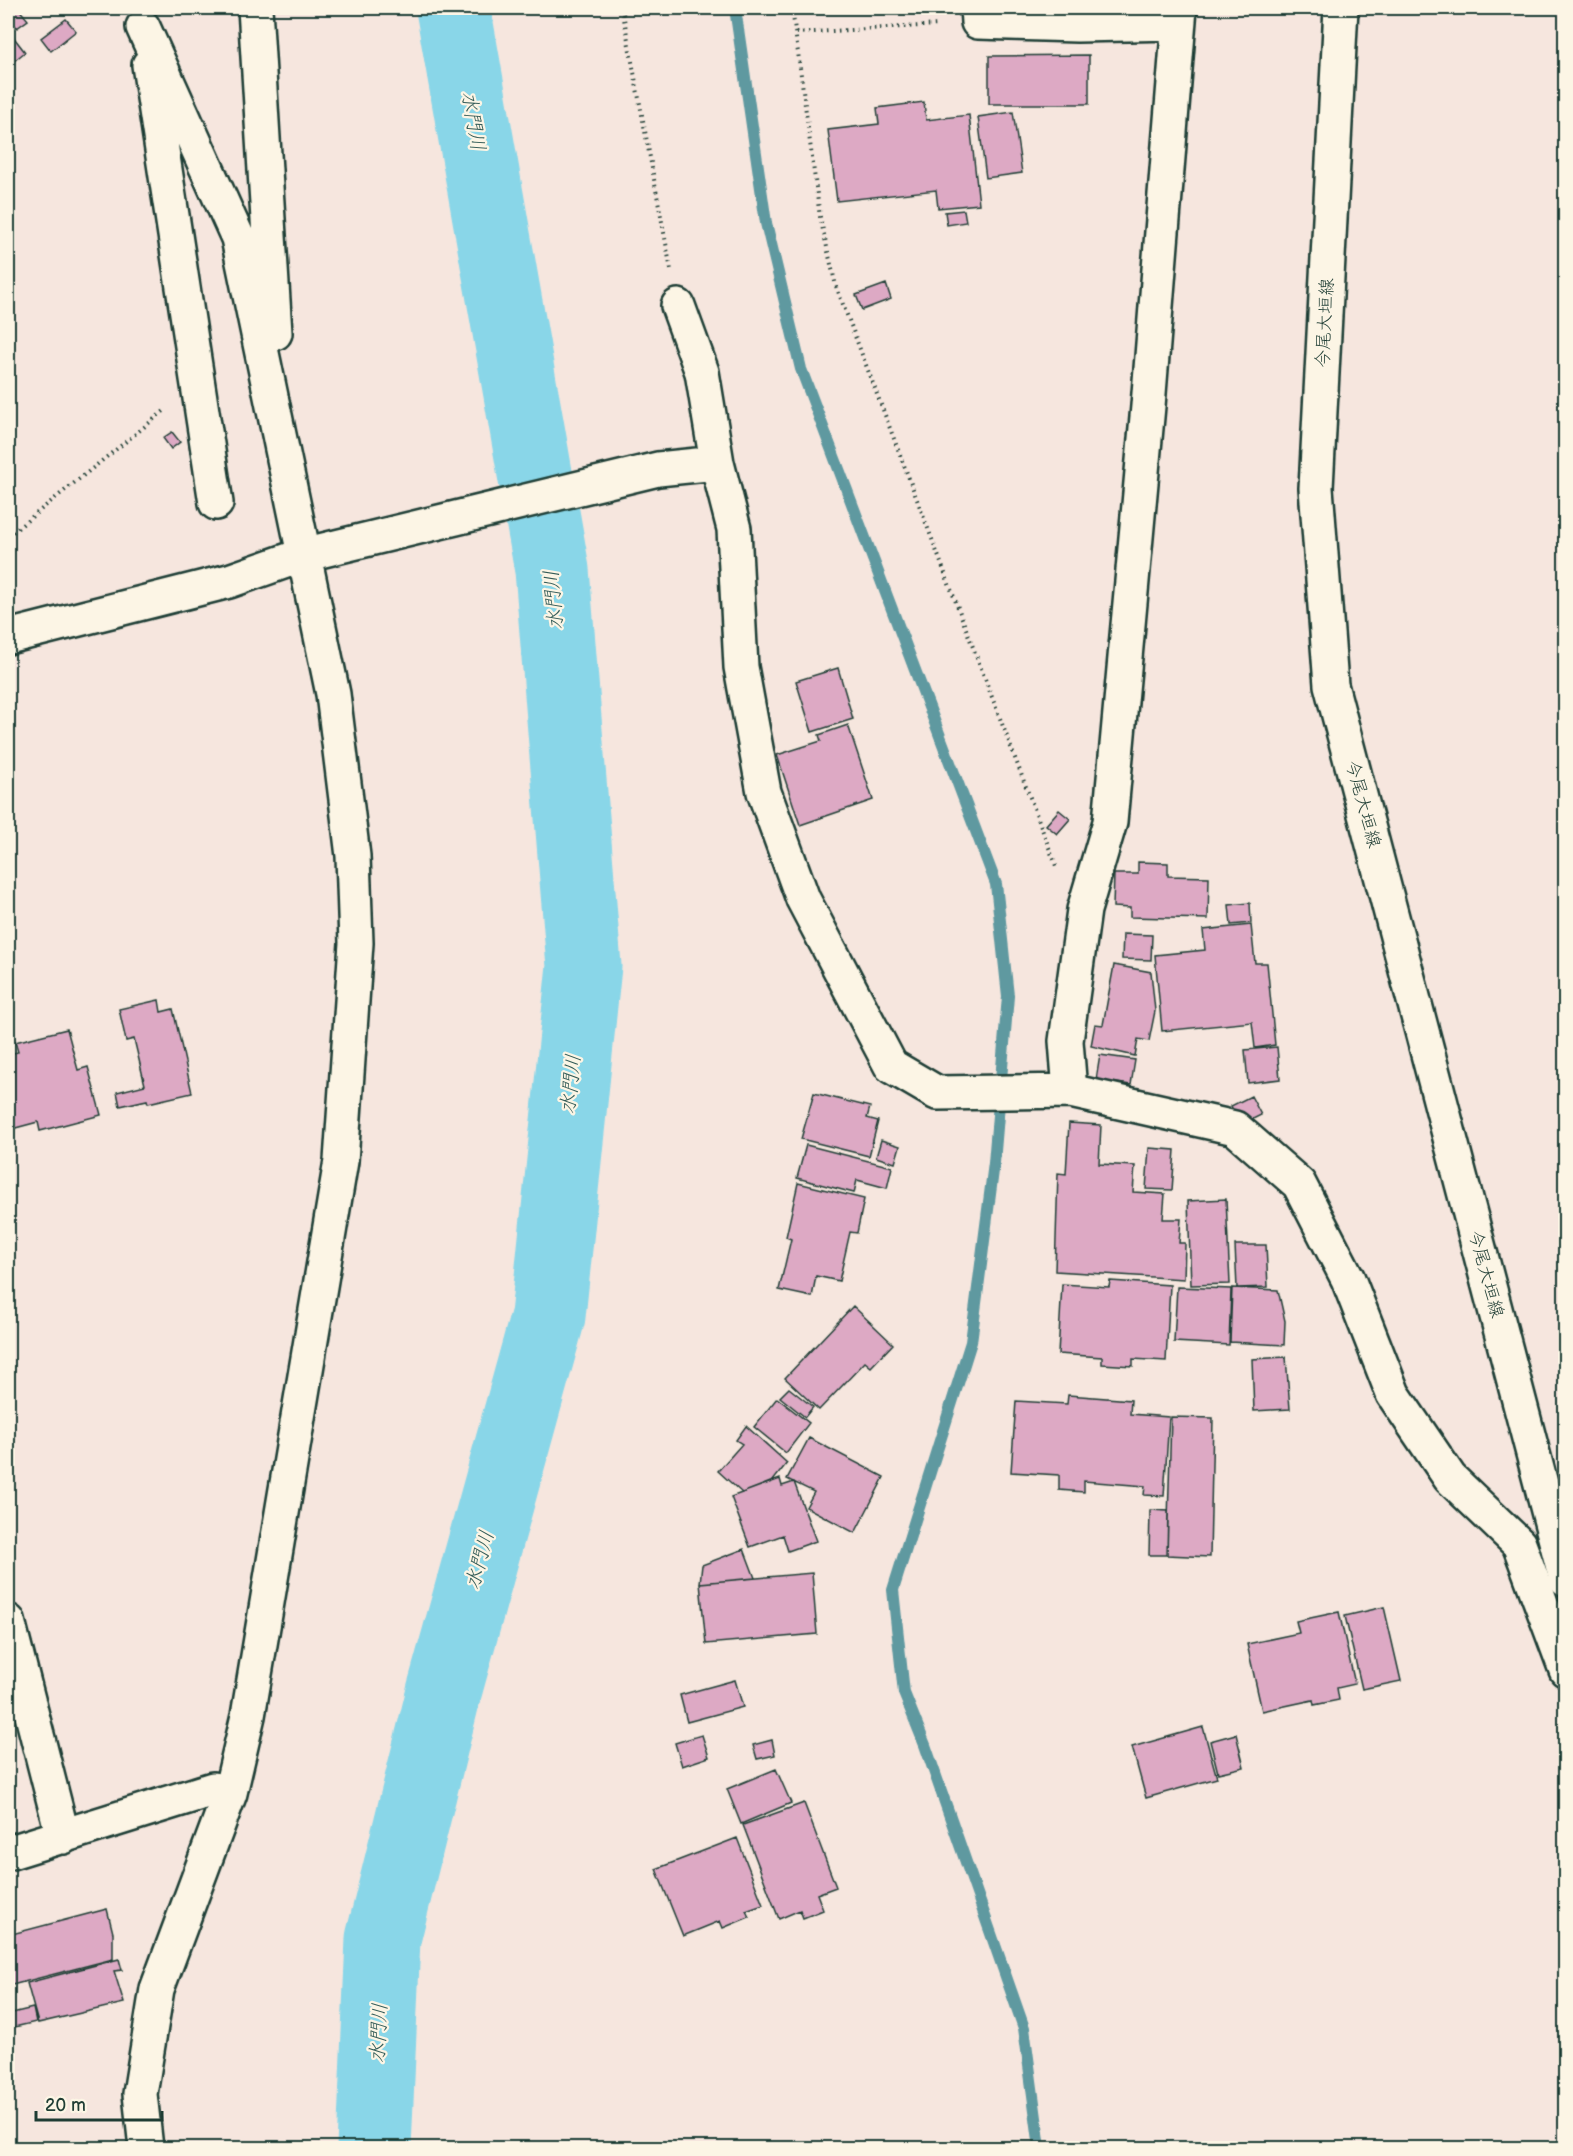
<svg xmlns="http://www.w3.org/2000/svg" width="1573" height="2156" font-family="'Balsamiq Sans','Klee One',sans-serif">
<rect width="100%" height="100%" fill="#f6e6de"/>
<filter id="ink" filterUnits="userSpaceOnUse"><feTurbulence type="fractalNoise" baseFrequency=".0167" numOctaves="2"/><feDisplacementMap in="SourceGraphic" scale="12" xChannelSelector="R" yChannelSelector="G"/><feConvolveMatrix kernelMatrix="1 2 1 2 8 2 1 2 1" color-interpolation-filters="sRGB"/></filter>
<g filter="url(#ink)">
<g fill="none" stroke-linecap="round" stroke-linejoin="round">
<!-- stream -->
<path stroke="#5f99a0" stroke-width="12" d="M 735,8 L 766,223 L 801,369 L 996,884 L 1008,996 L 994,1163 L 971,1342 L 893,1590 L 904,1693 L 925,1745 L 1024,2028 L 1040,2148"/>
<!-- river -->
<path stroke="#89d6e8" stroke-width="75" d="M 374,2148 L 383,1939 L 444,1692 L 548,1316 L 584,966 L 552,570 L 453,8"/>
</g>
<!-- building -->
<path fill="#dda9c4" stroke="#1f3d34" stroke-width="1.5" d="M 8,8 L 18,8 L 28,20 L 17,28 L 8,16 Z
M 66,19 L 76,31 L 51,51 L 41,38 Z
M 8,30 L 25,52 L 8,66 Z
M 1089,55 L 1089,104 L 989,104 L 989,56 Z
M 924,102 L 926,120 L 969,115 L 979,204 L 938,208 L 936,190 L 837,201 L 828,130 L 879,124 L 877,108 Z
M 1013,112 L 1022,173 L 986,178 L 978,117 Z
M 964,210 L 966,222 L 947,225 L 945,212 Z
M 886,284 L 891,299 L 862,310 L 856,295 Z
M 172,432 L 180,442 L 171,449 L 163,438 Z
M 838,668 L 853,719 L 812,732 L 796,681 Z
M 848,725 L 873,800 L 800,825 L 777,755 L 821,741 L 819,735 Z
M 1059,810 L 1070,819 L 1057,834 L 1046,825 Z
M 1138,862 L 1168,863 L 1168,876 L 1209,877 L 1208,919 L 1130,917 L 1130,908 L 1113,907 L 1114,874 L 1138,874 Z
M 1250,903 L 1251,923 L 1231,925 L 1229,905 Z
M 1251,925 L 1255,963 L 1267,963 L 1275,1045 L 1255,1048 L 1252,1022 L 1162,1031 L 1155,955 L 1205,950 L 1203,930 Z
M 1123,934 L 1152,935 L 1151,960 L 1122,959 Z
M 1114,965 L 1151,972 L 1155,1011 L 1149,1041 L 1138,1039 L 1135,1056 L 1091,1046 L 1095,1024 L 1103,1025 Z
M 159,1000 L 161,1012 L 173,1009 L 192,1093 L 148,1103 L 147,1100 L 120,1106 L 117,1092 L 145,1085 L 134,1039 L 126,1041 L 119,1009 Z
M 67,1029 L 78,1070 L 88,1067 L 101,1115 L 40,1131 L 38,1122 L 8,1130 L 8,1054 L 18,1052 L 15,1042 Z
M 1277,1047 L 1280,1079 L 1248,1083 L 1245,1050 Z
M 1100,1055 L 1135,1060 L 1131,1085 L 1096,1080 Z
M 814,1093 L 870,1107 L 867,1118 L 878,1121 L 869,1156 L 801,1139 Z
M 1251,1096 L 1261,1115 L 1241,1125 L 1231,1106 Z
M 1069,1123 L 1101,1125 L 1099,1164 L 1135,1166 L 1133,1192 L 1165,1194 L 1163,1219 L 1181,1219 L 1179,1243 L 1185,1243 L 1184,1279 L 1055,1271 L 1058,1173 L 1066,1174 Z
M 881,1140 L 900,1146 L 895,1163 L 876,1157 Z
M 806,1145 L 892,1167 L 887,1188 L 857,1180 L 854,1193 L 797,1178 Z
M 1149,1148 L 1175,1150 L 1172,1190 L 1146,1189 Z
M 798,1183 L 864,1199 L 857,1233 L 850,1232 L 839,1281 L 816,1276 L 812,1297 L 779,1290 L 791,1239 L 786,1237 Z
M 1226,1199 L 1230,1284 L 1191,1285 L 1188,1201 Z
M 1235,1245 L 1266,1245 L 1268,1287 L 1237,1288 Z
M 1110,1281 L 1170,1285 L 1166,1361 L 1133,1359 L 1133,1366 L 1102,1364 L 1102,1357 L 1058,1354 L 1062,1284 L 1109,1287 Z
M 1177,1287 L 1231,1289 L 1229,1345 L 1174,1342 Z
M 1232,1288 L 1278,1290 L 1285,1321 L 1284,1345 L 1230,1342 Z
M 853,1306 L 893,1344 L 871,1367 L 865,1362 L 819,1410 L 785,1378 Z
M 1286,1357 L 1290,1409 L 1254,1411 L 1252,1359 Z
M 789,1388 L 813,1407 L 805,1417 L 780,1397 Z
M 1068,1395 L 1131,1400 L 1130,1414 L 1169,1417 L 1164,1496 L 1144,1495 L 1145,1486 L 1084,1481 L 1084,1492 L 1059,1490 L 1059,1475 L 1011,1472 L 1016,1401 L 1067,1404 Z
M 777,1398 L 809,1423 L 786,1453 L 754,1427 Z
M 1171,1417 L 1213,1418 L 1210,1557 L 1167,1555 Z
M 746,1426 L 787,1463 L 773,1481 L 742,1493 L 718,1471 L 742,1444 L 736,1440 Z
M 809,1438 L 884,1477 L 855,1533 L 806,1507 L 814,1492 L 787,1479 Z
M 780,1479 L 782,1486 L 794,1482 L 816,1541 L 788,1551 L 783,1535 L 750,1547 L 731,1497 Z
M 1150,1510 L 1168,1511 L 1167,1555 L 1149,1555 Z
M 744,1549 L 755,1578 L 700,1583 L 702,1565 Z
M 812,1573 L 817,1634 L 706,1644 L 700,1583 Z
M 1384,1607 L 1401,1681 L 1362,1689 L 1345,1616 Z
M 1339,1612 L 1355,1684 L 1337,1688 L 1339,1700 L 1314,1705 L 1313,1700 L 1262,1711 L 1247,1644 L 1299,1633 L 1296,1621 Z
M 735,1680 L 743,1707 L 687,1722 L 680,1695 Z
M 1203,1727 L 1217,1778 L 1146,1798 L 1132,1747 Z
M 1236,1734 L 1244,1767 L 1218,1773 L 1210,1741 Z
M 702,1735 L 709,1757 L 682,1766 L 675,1743 Z
M 772,1740 L 775,1755 L 757,1759 L 753,1745 Z
M 776,1769 L 791,1803 L 741,1824 L 727,1789 Z
M 804,1803 L 836,1887 L 817,1894 L 823,1910 L 803,1918 L 800,1910 L 779,1919 L 743,1825 Z
M 737,1838 L 763,1905 L 746,1911 L 749,1917 L 723,1928 L 720,1921 L 683,1936 L 656,1869 Z
M 107,1909 L 113,1933 L 113,1959 L 8,1986 L 8,1935 Z
M 119,1959 L 122,1970 L 114,1971 L 124,2003 L 38,2023 L 27,1983 Z
M 33,2008 L 36,2022 L 10,2028 L 8,2014 Z"/>
<g fill="none" stroke-linecap="round" stroke-linejoin="round">
<defs>
<path id="minor" d="M 255,8 L 275,333
M 977,8 L 978,22 L 1077,25 L 1178,23
M 143,27 L 238,238 L 333,694 L 353,856 L 356,943 L 341,1161 L 248,1716 L 230,1793 L 157,1989 L 140,2094 L 146,2148
M 149,65 L 216,503
M 678,306 L 702,372 L 717,463 L 734,529 L 741,667 L 764,792 L 803,899 L 891,1066 L 937,1093 L 1070,1091 L 1235,1128 L 1299,1184 L 1348,1279 L 1393,1394 L 1450,1478 L 1519,1544 L 1566,1670
M 8,637 L 229,581 L 303,555 L 658,469 L 717,463
M 1070,1091 L 1066,1041 L 1084,910 L 1110,822 L 1148,406 L 1180,8
M 8,1621 L 63,1837
M 8,1853 L 213,1789 L 230,1793"/>
<path id="secondary" d="M 1341,8 L 1316,488 L 1331,685 L 1566,1579"/>
</defs>
<!-- minor casing -->
<use href="#minor" stroke="#1f3d34" stroke-width="38"/>
<!-- secondary casing -->
<use href="#secondary" stroke="#1f3d34" stroke-width="38"/>
<!-- path -->
<path stroke="#1f3d34" stroke-width="4" stroke-dasharray="1.5 4.5" stroke-linecap="butt" d="M 622,8 L 671,270
M 792,8 L 820,217 L 836,286 L 1056,866
M 796,33 L 939,25
M 8,536 L 164,411"/>
<!-- minor -->
<use href="#minor" stroke="#fcf5e5" stroke-width="33"/>
<!-- secondary -->
<use href="#secondary" stroke="#fcf5e5" stroke-width="33"/>
</g>
</g>
<g text-anchor="middle" dominant-baseline="central" stroke-width="4.5" stroke-linejoin="round" paint-order="stroke">
<!-- street labels -->
<g font-size="18" fill="#1f3d34" stroke="#fcf5e5">
<text transform="translate(1325 323) rotate(-87)">今尾大垣線</text>
<text transform="translate(1363 804) rotate(75)">今尾大垣線</text>
<text transform="translate(1486 1274) rotate(75)">今尾大垣線</text>
</g>
<!-- water labels -->
<g font-size="20" font-style="italic" fill="#345c58" stroke="#fcf5e5">
<text transform="translate(473 121) rotate(80)">水門川</text>
<text transform="translate(554 600) rotate(-95)">水門川</text>
<text transform="translate(571 1084) rotate(-84)">水門川</text>
<text transform="translate(480 1560) rotate(-75)">水門川</text>
<text transform="translate(379 2033) rotate(-87)">水門川</text>
</g>
</g>
<!-- margin -->
<rect width="1573" height="2156" fill="none" stroke="#fcf5e5" stroke-width="30"/>
<rect x="15" y="15" width="1543" height="2126" fill="none" stroke="#1f3d34" stroke-width="2" filter="url(#ink)"/>
<!-- scale -->
<path d="M36 2111v9h126v-9" fill="none" stroke="#1f3d34" stroke-width="3"/>
<text x="45" y="2111" font-size="18" fill="#1f3d34" stroke="#fcf5e5" stroke-width="4.5" paint-order="stroke">20 m</text>
</svg>
